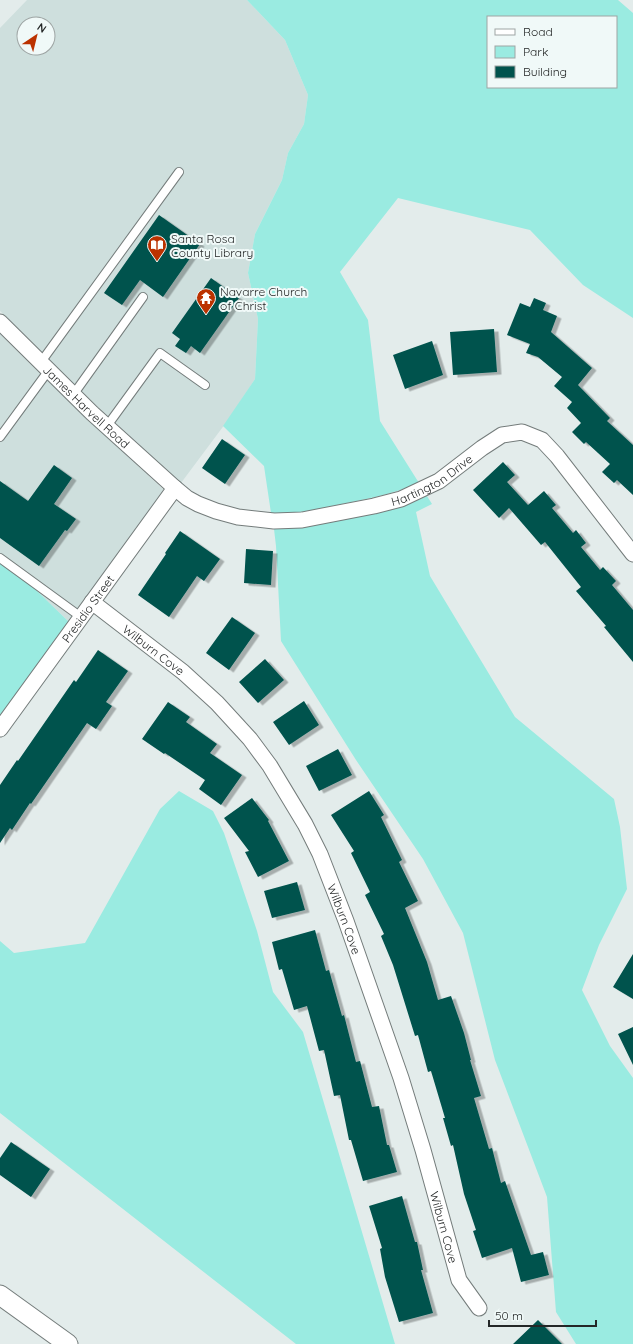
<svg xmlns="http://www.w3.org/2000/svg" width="633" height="1344" font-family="Quicksand,sans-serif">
<defs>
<filter id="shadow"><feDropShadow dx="4.5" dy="2.5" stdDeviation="0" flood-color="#0004"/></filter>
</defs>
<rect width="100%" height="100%" fill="#e3eceb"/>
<!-- built -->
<path fill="#cedfdd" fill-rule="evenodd" d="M 27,0 L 247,0 L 285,40 L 308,95 L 304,124 L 288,153 L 282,180 L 255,234 L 248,273 L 258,319 L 255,379 L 228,420 L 181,483 L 98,407 L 0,311 L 0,28 ZM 24,24 L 48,24 L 48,48 L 24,48 Z
M 0,334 L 87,419 L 164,490 L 69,622 L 0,555 Z"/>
<!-- green -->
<path fill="#9aebe1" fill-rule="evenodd" d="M 247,0 L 618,0 L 633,13 L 633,318 L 583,285 L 530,230 L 398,198 L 340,272 L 368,320 L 380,421 L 419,483 C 391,495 362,500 332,506 C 312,510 292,515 271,513 L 264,466 L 223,426 L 255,379 L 258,319 L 248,273 L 255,234 L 282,180 L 288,153 L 304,124 L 308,95 L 285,40 ZM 488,17 L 616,17 L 616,87 L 488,87 Z
M 427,496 L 432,504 L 416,512 L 430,576 L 515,717 L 614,799 L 620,827 L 627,889 L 599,945 L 582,990 L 610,1046 L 633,1078 L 633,1344 L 576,1344 L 556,1312 L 547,1197 L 495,1060 L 463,933 L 423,859 L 356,760 L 281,641 L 276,546 L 274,529 L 302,527 L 374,513 L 402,507 Z
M 0,555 L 69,622 L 0,717 Z
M 179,791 L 213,811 L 224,833 L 257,931 L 273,992 L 303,1032 L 395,1344 L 296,1344 L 0,1113 L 0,941 L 14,953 L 85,943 L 160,809 Z"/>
<!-- building -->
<path fill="#00534d" filter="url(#shadow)" d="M 159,215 L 200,244 L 163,297 L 140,280 L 122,305 L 104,293 Z
M 211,278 L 239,298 L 200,353 L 191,346 L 186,353 L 175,346 L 180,339 L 172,333 Z
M 534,298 L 546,303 L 543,310 L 557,316 L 551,332 L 592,368 L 578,385 L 610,418 L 607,421 L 633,445 L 633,495 L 617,480 L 614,483 L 602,472 L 610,464 L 586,442 L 584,444 L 572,432 L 581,423 L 567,408 L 572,402 L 554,386 L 562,377 L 538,357 L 526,353 L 530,344 L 507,335 L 520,303 L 530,307 Z
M 494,329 L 497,372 L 453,375 L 450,332 Z
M 432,341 L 443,375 L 405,389 L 393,355 Z
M 222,439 L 245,455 L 225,484 L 202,468 Z
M 503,462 L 515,475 L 507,482 L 528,505 L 544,491 L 556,505 L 552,508 L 573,533 L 576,530 L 586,543 L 581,547 L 600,570 L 603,567 L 616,581 L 612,585 L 633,610 L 633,662 L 604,627 L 606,626 L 576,591 L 581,587 L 545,542 L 541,545 L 509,508 L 499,518 L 473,490 Z
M 54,465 L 72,478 L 54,504 L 76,519 L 67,531 L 65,530 L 39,566 L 0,538 L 0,481 L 28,501 Z
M 180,531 L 220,559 L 204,581 L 197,576 L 169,617 L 138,595 L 166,554 L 165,553 Z
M 246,549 L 273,551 L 271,585 L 244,583 Z
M 232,617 L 255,633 L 229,670 L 206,653 Z
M 98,650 L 128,671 L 106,702 L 112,706 L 96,729 L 87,723 L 31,804 L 30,803 L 12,830 L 10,828 L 0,843 L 0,785 L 17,760 L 18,761 L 74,680 L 76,682 Z
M 265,659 L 284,680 L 258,703 L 239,682 Z
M 304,701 L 319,725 L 289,745 L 273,722 Z
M 168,702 L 190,717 L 186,722 L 217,744 L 210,753 L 242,775 L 221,805 L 199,789 L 205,780 L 165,753 L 164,754 L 142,739 Z
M 338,749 L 352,775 L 319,791 L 306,766 Z
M 369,791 L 384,815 L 381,817 L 402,860 L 399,862 L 418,901 L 405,908 L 427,962 L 438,1000 L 451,996 L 464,1033 L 471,1060 L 470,1060 L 481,1096 L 474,1098 L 489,1149 L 492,1148 L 501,1183 L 505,1181 L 531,1255 L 543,1252 L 549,1275 L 521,1282 L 512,1248 L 482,1258 L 473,1231 L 476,1230 L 464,1194 L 453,1145 L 451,1146 L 443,1118 L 445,1118 L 431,1071 L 428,1072 L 418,1035 L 415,1036 L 393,965 L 381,936 L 384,934 L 365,895 L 370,892 L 351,853 L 354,851 L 331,815 Z
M 252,798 L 269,820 L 268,821 L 289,861 L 258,877 L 245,852 L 249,851 L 224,818 Z
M 297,882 L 305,910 L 272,918 L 264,891 Z
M 315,930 L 326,971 L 329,970 L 342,1016 L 344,1015 L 356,1062 L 360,1061 L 372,1107 L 379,1106 L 387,1145 L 389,1145 L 397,1172 L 363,1181 L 351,1140 L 349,1140 L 340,1095 L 334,1096 L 324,1050 L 319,1051 L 307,1006 L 294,1010 L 282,969 L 279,970 L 272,942 Z
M 633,954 L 633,999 L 613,987 Z
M 633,1027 L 633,1065 L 618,1034 Z
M 11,1142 L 50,1169 L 31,1197 L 0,1175 L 0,1158 Z
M 402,1196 L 415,1242 L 417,1242 L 423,1270 L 421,1270 L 433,1313 L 399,1322 L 385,1277 L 380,1249 L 382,1248 L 369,1206 Z
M 538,1320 L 562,1344 L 513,1344 Z"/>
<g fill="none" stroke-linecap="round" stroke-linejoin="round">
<defs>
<path id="service" d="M 41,362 L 179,172
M 73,395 L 143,297
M 107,426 L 160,353 L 205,385
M 0,437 L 49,370
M 0,558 L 81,617"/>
<g id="minor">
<path id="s1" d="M 0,322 L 92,413 L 175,488 L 187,498 L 198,504 L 216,511 L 238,517 L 274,521 L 302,520 L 374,506 L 401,499 L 439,481 L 482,448 L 502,435 L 522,432 L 542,440 L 557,456 L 633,554"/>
<path id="s2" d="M 92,602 L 183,672 L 217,703 L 250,739 L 270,766 L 305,824 L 320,854 L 346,921 L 401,1078 L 423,1150 L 459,1280 L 479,1308"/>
<path id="s3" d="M 0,729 L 175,488"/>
</g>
<path id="tertiary" d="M 0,1295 L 68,1344"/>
</defs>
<!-- service casing -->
<use href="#service" stroke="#747c7b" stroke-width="10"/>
<!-- minor casing -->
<use href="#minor" stroke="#747c7b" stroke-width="17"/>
<!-- tertiary casing -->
<use href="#tertiary" stroke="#747c7b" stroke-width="21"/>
<!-- service -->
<use href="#service" stroke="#fff" stroke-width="8"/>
<!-- minor -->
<use href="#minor" stroke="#fff" stroke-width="15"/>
<!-- tertiary -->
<use href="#tertiary" stroke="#fff" stroke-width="19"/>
</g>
<!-- icons -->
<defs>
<symbol id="library-pin" viewBox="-11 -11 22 30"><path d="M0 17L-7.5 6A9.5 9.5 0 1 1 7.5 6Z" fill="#bb3200" stroke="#f0f9f8"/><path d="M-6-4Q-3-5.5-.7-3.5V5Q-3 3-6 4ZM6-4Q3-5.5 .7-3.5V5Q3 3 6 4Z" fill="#fff"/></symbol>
<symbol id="temple-pin" viewBox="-11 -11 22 30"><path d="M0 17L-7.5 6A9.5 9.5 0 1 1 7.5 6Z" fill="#bb3200" stroke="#f0f9f8"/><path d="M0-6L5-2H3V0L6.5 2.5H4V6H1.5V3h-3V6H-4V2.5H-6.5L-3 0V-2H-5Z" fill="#fff"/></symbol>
</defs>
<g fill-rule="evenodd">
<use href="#library-pin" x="146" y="234" width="22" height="30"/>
<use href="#temple-pin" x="195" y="287" width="22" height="30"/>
</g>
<g text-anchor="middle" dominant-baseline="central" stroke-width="4" stroke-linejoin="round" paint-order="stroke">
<!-- poi labels -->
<g font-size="12" fill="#242727" stroke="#f0f9f8" text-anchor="start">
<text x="171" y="238">Santa Rosa<tspan x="171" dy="14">County Library</tspan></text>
<text x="220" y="291">Navarre Church<tspan x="220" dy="14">of Christ</tspan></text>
</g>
<!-- street labels -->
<g font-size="12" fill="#242727" stroke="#f0f9f8">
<text stroke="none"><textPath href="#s1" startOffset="121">James Harvell Road</textPath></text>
<text stroke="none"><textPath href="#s1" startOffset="513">Hartington Drive</textPath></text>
<text stroke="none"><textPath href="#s3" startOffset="149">Presidio Street</textPath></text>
<text stroke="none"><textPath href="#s2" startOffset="78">Wilburn Cove</textPath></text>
<text stroke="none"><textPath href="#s2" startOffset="414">Wilburn Cove</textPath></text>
<text stroke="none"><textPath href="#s2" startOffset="738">Wilburn Cove</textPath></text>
</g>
</g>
<!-- legend -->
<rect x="487" y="16" width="130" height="72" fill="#f0f9f8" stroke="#9ea5a4"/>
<rect x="495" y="29" width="20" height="6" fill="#ffffff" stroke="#9ea5a4"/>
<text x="523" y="36" font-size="12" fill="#242727">Road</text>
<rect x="495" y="46" width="20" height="12" fill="#9aebe1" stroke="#9ea5a4"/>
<text x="523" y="56" font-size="12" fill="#242727">Park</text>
<rect x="495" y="66" width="20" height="12" fill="#00534d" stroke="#9ea5a4"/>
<text x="523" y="76" font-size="12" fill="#242727">Building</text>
<!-- north arrow -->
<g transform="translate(36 36) rotate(35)"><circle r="19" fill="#f0f9f8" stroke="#9ea5a4"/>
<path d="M0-3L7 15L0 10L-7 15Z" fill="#bb3200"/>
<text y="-6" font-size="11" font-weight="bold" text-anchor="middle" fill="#242727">N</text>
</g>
<!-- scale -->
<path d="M489 1320v6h107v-6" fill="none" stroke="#242727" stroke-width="2"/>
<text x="495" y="1320" font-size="12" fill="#242727" stroke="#f0f9f8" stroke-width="3" paint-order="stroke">50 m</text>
</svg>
